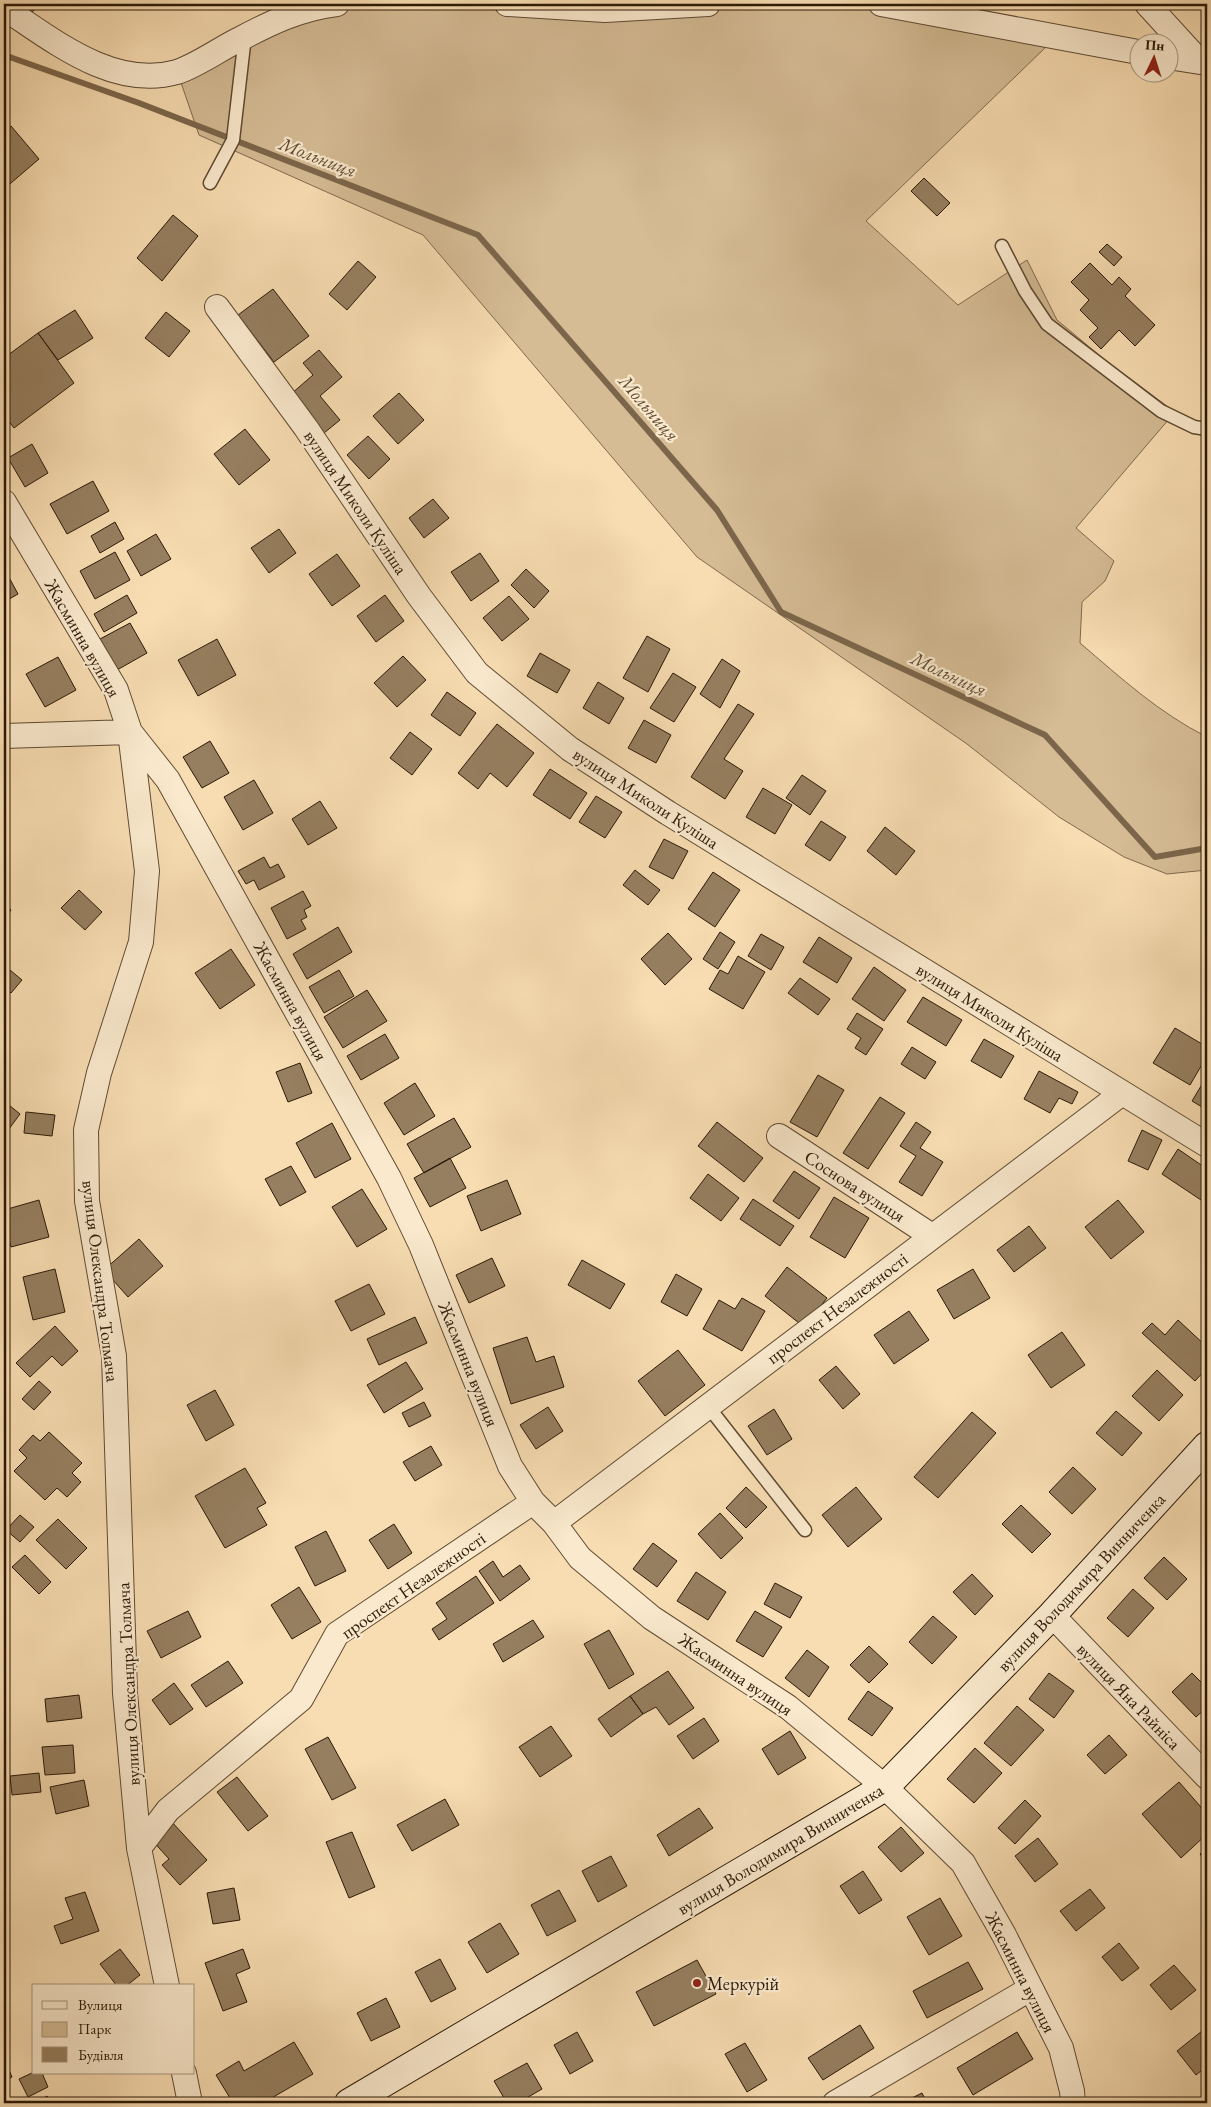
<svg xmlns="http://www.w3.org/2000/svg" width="1211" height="2107" font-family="'EB Garamond',serif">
<rect width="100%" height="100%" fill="#f8ddb2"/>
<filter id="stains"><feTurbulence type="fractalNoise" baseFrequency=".004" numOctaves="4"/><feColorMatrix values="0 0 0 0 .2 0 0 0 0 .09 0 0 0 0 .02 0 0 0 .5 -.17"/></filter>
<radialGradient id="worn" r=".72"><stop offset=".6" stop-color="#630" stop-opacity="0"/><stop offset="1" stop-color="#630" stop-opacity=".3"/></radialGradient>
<!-- green -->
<path fill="#d5bc95" stroke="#806a4e" d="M 334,4 L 515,4 L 604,9 L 856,7 L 1048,45 L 866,221 L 958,305 L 1027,260 L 1057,320 L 1105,360 L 1175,412 L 1076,528 L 1114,561 L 1105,581 L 1082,602 L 1080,643 C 1121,678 1159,713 1207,737 L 1207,870 L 1167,874 L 1124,857 L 1059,817 L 967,744 L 697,557 L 423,235 L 199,135 L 177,71 Z"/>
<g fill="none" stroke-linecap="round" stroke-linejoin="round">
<!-- stream -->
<path stroke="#7c664b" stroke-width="6" d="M 4,55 L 139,103 L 478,235 L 717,510 L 781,612 L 1045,735 L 1155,857 L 1207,848"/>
</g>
<!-- building -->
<path fill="#967f60" stroke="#2b1907" d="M 24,4 L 41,4 L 32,12 Z
M 11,126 L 39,159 L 4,189 L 4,133 Z
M 924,178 L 950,203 L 937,216 L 911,191 Z
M 173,215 L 198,236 L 162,281 L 137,258 Z
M 1107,244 L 1122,257 L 1114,266 L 1099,252 Z
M 358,261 L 376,277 L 347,310 L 329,294 Z
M 1090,263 L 1112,285 L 1119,277 L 1131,289 L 1125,296 L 1155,325 L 1135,346 L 1119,330 L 1101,349 L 1089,337 L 1098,328 L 1080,310 L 1089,300 L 1071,282 Z
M 273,289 L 309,336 L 274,362 L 238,315 Z
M 75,310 L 93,338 L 58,360 L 38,333 Z
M 166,312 L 190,331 L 169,357 L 145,338 Z
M 38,333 L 74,383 L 14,428 L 4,415 L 4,358 Z
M 319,350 L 342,377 L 320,396 L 340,420 L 324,433 L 291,394 L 313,375 L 303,363 Z
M 399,393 L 424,420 L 398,444 L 373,416 Z
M 245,429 L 270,460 L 239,485 L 214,454 Z
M 368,436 L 390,459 L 369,479 L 347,455 Z
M 32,444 L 48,473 L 25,487 L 8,458 Z
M 93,481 L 109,511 L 67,534 L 50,504 Z
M 433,499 L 449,518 L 424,538 L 409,518 Z
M 115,522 L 124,539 L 100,553 L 91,536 Z
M 279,529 L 296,553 L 269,573 L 251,548 Z
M 156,534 L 171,559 L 141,576 L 127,551 Z
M 115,552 L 130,580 L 95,599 L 80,571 Z
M 480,553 L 499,581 L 471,601 L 451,572 Z
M 337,554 L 360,586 L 332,606 L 309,574 Z
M 526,569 L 549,591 L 534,608 L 511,585 Z
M 5,570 L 18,594 L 4,602 L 4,571 Z
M 127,595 L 137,613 L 104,632 L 94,614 Z
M 385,595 L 404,621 L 376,642 L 357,616 Z
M 509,596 L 529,619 L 502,641 L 483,618 Z
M 130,623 L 147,653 L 117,670 L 100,639 Z
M 647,636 L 670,649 L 648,692 L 623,678 Z
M 217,639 L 236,675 L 198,696 L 178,660 Z
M 540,653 L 570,670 L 557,693 L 527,676 Z
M 403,656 L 426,680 L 397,707 L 374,683 Z
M 58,657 L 76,690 L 45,707 L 26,674 Z
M 722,659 L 740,671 L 720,708 L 700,694 Z
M 673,673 L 696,687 L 674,722 L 650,708 Z
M 598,682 L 624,698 L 609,724 L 583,708 Z
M 447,692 L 476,713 L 460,736 L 431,715 Z
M 738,704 L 754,714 L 724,759 L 743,771 L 725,799 L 691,777 Z
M 644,720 L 671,735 L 656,763 L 628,748 Z
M 497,724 L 534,753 L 507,787 L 490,773 L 478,789 L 458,773 Z
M 410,732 L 432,749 L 412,775 L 390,758 Z
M 210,741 L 229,773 L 202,788 L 183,757 Z
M 550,769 L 587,793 L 570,819 L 533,795 Z
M 802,775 L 826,791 L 810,815 L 786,798 Z
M 254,780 L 273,813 L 243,830 L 224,797 Z
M 763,788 L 792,805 L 775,834 L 746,817 Z
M 596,796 L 622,812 L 605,838 L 579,822 Z
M 320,801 L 337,828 L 308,845 L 292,819 Z
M 821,821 L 846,837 L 830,861 L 805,845 Z
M 885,827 L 915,851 L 896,875 L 867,851 Z
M 664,839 L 688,851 L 673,879 L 649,867 Z
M 264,857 L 270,868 L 278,864 L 285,877 L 259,890 L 254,880 L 246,884 L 238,871 Z
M 635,870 L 660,890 L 648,905 L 623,885 Z
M 713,872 L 740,890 L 715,927 L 688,909 Z
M 79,890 L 102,912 L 85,930 L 61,908 Z
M 303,891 L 311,906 L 304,910 L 307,917 L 301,920 L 306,929 L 287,939 L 271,908 Z
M 4,903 L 11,910 L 4,919 Z
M 338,927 L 352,952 L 307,979 L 293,954 Z
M 720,932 L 735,942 L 718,969 L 703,959 Z
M 668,933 L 692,959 L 665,985 L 641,959 Z
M 761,934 L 784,947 L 771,970 L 748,956 Z
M 819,937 L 852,958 L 837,983 L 803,962 Z
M 231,949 L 255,985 L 220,1009 L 195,973 Z
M 738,956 L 765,972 L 743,1009 L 709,989 L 720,970 L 728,974 Z
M 4,965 L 22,980 L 11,993 L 4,987 Z
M 874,967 L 906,990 L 884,1021 L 852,999 Z
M 339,970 L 354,996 L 324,1013 L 309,987 Z
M 800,978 L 830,999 L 818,1015 L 788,993 Z
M 367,990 L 387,1021 L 343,1048 L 324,1017 Z
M 923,997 L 962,1020 L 946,1046 L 907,1022 Z
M 857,1013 L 883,1029 L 866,1055 L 855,1048 L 861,1038 L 847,1029 Z
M 1175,1028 L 1207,1047 L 1207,1056 L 1190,1085 L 1153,1063 Z
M 385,1034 L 399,1058 L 361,1080 L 347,1056 Z
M 984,1039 L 1014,1056 L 1001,1078 L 971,1061 Z
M 912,1047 L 936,1062 L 925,1079 L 901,1064 Z
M 300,1063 L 312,1093 L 288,1102 L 276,1072 Z
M 1039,1071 L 1078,1092 L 1072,1104 L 1059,1098 L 1050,1113 L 1024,1099 Z
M 818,1075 L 844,1090 L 817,1137 L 790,1122 Z
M 1207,1076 L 1207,1110 L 1192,1101 Z
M 415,1083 L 435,1116 L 404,1135 L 384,1103 Z
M 880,1097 L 905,1113 L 868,1169 L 843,1153 Z
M 4,1101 L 20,1114 L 6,1133 L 4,1131 Z
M 26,1112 L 55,1115 L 52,1136 L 24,1133 Z
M 454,1118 L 471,1147 L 424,1173 L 407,1144 Z
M 717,1122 L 763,1158 L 744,1182 L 698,1146 Z
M 916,1122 L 931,1132 L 920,1148 L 943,1162 L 922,1196 L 899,1182 L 916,1156 L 900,1146 Z
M 332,1123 L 351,1159 L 315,1178 L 296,1143 Z
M 1142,1130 L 1162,1140 L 1148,1170 L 1128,1161 Z
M 1178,1149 L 1207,1169 L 1207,1204 L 1162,1174 Z
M 450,1158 L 466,1188 L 430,1207 L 414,1178 Z
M 291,1166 L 306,1192 L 280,1206 L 265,1179 Z
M 794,1171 L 820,1188 L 799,1219 L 773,1201 Z
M 708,1174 L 739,1198 L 721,1221 L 690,1198 Z
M 507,1180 L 521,1214 L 481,1231 L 467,1196 Z
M 362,1189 L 387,1229 L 357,1247 L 332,1207 Z
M 834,1197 L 869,1218 L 845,1258 L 810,1237 Z
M 753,1199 L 794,1226 L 780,1246 L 740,1219 Z
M 39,1200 L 49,1237 L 11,1247 L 4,1220 L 4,1210 Z
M 1118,1200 L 1144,1232 L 1111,1259 L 1085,1227 Z
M 1029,1226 L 1046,1248 L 1014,1272 L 997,1250 Z
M 139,1239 L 163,1266 L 128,1297 L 104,1270 Z
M 492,1258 L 505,1286 L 469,1303 L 456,1275 Z
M 582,1260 L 625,1284 L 610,1309 L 568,1285 Z
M 787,1267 L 827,1298 L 804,1327 L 765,1296 Z
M 55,1269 L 65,1312 L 33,1320 L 23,1277 Z
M 973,1269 L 990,1298 L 954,1319 L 937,1290 Z
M 676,1274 L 702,1289 L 687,1316 L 661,1302 Z
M 369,1284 L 385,1314 L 351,1331 L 335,1301 Z
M 742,1298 L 765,1311 L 742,1351 L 703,1329 L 719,1300 L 735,1309 Z
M 909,1311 L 929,1340 L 894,1364 L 874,1335 Z
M 415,1317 L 427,1343 L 379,1365 L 367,1339 Z
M 1178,1320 L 1207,1347 L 1207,1368 L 1195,1381 L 1142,1333 L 1152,1323 L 1165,1335 Z
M 55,1326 L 78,1351 L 62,1366 L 52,1356 L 30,1377 L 16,1363 Z
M 1062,1332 L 1085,1365 L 1051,1388 L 1028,1355 Z
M 527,1337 L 536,1362 L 554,1356 L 564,1387 L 511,1404 L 493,1348 Z
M 678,1350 L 705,1385 L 665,1416 L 638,1381 Z
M 406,1362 L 423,1389 L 384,1413 L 367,1385 Z
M 836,1366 L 860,1394 L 843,1409 L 819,1380 Z
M 1157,1370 L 1183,1395 L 1159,1421 L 1132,1396 Z
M 39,1381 L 51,1392 L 34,1410 L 22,1399 Z
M 215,1390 L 234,1425 L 206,1441 L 187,1405 Z
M 424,1402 L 431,1416 L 409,1427 L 402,1413 Z
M 548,1407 L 563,1431 L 536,1449 L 520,1425 Z
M 774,1409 L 792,1439 L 767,1455 L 748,1426 Z
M 1116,1411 L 1142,1433 L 1122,1456 L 1096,1433 Z
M 972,1412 L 996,1433 L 938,1498 L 914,1477 Z
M 49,1432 L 82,1463 L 72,1473 L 81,1482 L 67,1497 L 57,1488 L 45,1500 L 14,1471 L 27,1458 L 19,1450 L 33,1435 L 40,1441 Z
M 431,1446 L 442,1465 L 415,1481 L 403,1462 Z
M 1073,1467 L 1096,1489 L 1072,1514 L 1049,1492 Z
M 245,1468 L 266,1503 L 257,1508 L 267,1525 L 225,1548 L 195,1496 Z
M 746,1487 L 767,1507 L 746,1528 L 726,1508 Z
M 856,1487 L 882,1519 L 848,1547 L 822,1515 Z
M 1021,1505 L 1051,1534 L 1032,1553 L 1002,1524 Z
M 720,1513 L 743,1538 L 721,1559 L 698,1534 Z
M 20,1515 L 34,1527 L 20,1542 L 6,1530 Z
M 58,1519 L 87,1548 L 66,1569 L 36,1540 Z
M 394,1524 L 412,1553 L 388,1569 L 369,1540 Z
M 326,1531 L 346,1571 L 315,1586 L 295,1547 Z
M 653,1543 L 677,1561 L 657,1587 L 633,1569 Z
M 25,1555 L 51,1582 L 39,1594 L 12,1567 Z
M 1164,1557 L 1187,1579 L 1167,1600 L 1144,1578 Z
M 493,1561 L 503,1577 L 520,1565 L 530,1579 L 500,1601 L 479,1571 Z
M 696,1572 L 726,1592 L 708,1620 L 677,1601 Z
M 972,1574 L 993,1596 L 975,1615 L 953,1592 Z
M 476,1576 L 494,1603 L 439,1640 L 432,1629 L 447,1619 L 436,1603 Z
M 775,1583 L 802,1597 L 790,1618 L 764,1604 Z
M 299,1587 L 321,1622 L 292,1639 L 271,1605 Z
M 1133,1589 L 1154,1608 L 1128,1637 L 1107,1618 Z
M 188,1611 L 201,1637 L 161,1658 L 147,1631 Z
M 755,1611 L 782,1627 L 763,1657 L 736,1641 Z
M 933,1616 L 957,1637 L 932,1664 L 909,1642 Z
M 533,1620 L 544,1637 L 503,1662 L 493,1644 Z
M 609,1630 L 634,1674 L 609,1689 L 584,1644 Z
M 869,1646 L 888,1664 L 869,1683 L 850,1665 Z
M 807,1650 L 829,1667 L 809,1697 L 785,1678 Z
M 228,1661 L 243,1683 L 206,1707 L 191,1685 Z
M 668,1671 L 694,1708 L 669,1725 L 656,1707 L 643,1714 L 630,1696 Z
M 1049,1673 L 1074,1691 L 1054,1718 L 1029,1699 Z
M 1192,1673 L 1207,1688 L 1207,1707 L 1196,1717 L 1172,1692 Z
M 174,1683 L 193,1709 L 170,1725 L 152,1700 Z
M 868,1691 L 893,1708 L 872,1736 L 848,1719 Z
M 79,1695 L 82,1718 L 47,1722 L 45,1699 Z
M 630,1696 L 643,1714 L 611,1737 L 598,1719 Z
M 1017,1706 L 1044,1730 L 1011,1766 L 984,1743 Z
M 704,1718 L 719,1741 L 693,1759 L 677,1736 Z
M 551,1726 L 572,1756 L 540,1777 L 519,1747 Z
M 790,1731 L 806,1758 L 778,1775 L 762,1749 Z
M 1109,1735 L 1127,1755 L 1105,1774 L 1087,1755 Z
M 328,1737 L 356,1788 L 332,1800 L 305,1749 Z
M 73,1745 L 75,1773 L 45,1775 L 42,1747 Z
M 975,1748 L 1002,1773 L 974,1803 L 947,1779 Z
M 39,1773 L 41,1792 L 12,1795 L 10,1776 Z
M 237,1777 L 268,1816 L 248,1831 L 217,1792 Z
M 84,1780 L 89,1806 L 56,1814 L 50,1787 Z
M 1179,1782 L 1207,1814 L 1207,1834 L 1181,1858 L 1142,1814 Z
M 445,1799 L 459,1825 L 412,1851 L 397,1825 Z
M 1025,1800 L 1041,1816 L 1015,1844 L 998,1828 Z
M 699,1808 L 713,1828 L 669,1856 L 657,1835 Z
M 170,1820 L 207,1860 L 180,1885 L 162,1865 L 169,1859 L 150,1838 Z
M 901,1827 L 924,1853 L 901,1872 L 878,1847 Z
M 352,1832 L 375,1887 L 349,1898 L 326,1842 Z
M 1038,1838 L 1058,1864 L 1035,1882 L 1015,1856 Z
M 1207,1847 L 1207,1863 L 1200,1854 Z
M 611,1856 L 627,1886 L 598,1902 L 582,1871 Z
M 863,1871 L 882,1900 L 859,1914 L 840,1886 Z
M 234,1888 L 240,1920 L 213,1924 L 207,1893 Z
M 1090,1889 L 1105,1908 L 1076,1931 L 1060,1911 Z
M 559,1890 L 576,1921 L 547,1936 L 531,1905 Z
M 85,1892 L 99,1931 L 61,1944 L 54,1926 L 73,1919 L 65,1898 Z
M 940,1898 L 962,1936 L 929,1955 L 907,1917 Z
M 500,1923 L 519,1954 L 487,1973 L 468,1942 Z
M 1119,1943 L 1139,1968 L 1122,1981 L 1102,1957 Z
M 120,1949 L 140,1975 L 126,1986 L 117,1986 L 100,1964 Z
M 243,1949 L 250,1968 L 236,1974 L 247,2002 L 223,2011 L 205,1963 Z
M 440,1959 L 456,1989 L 431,2002 L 415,1972 Z
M 697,1960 L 716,1994 L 654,2026 L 636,1992 Z
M 968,1962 L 983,1989 L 927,2018 L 913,1991 Z
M 1174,1965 L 1196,1990 L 1171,2010 L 1150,1985 Z
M 386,1998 L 400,2027 L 371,2041 L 357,2013 Z
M 860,2025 L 874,2048 L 823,2080 L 808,2058 Z
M 1207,2027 L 1207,2066 L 1196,2075 L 1177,2051 Z
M 577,2032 L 593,2061 L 570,2074 L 554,2045 Z
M 1017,2032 L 1033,2059 L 973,2095 L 957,2068 Z
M 294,2042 L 313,2074 L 263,2103 L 233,2103 L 216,2075 L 239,2061 L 244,2071 Z
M 745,2043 L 767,2080 L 747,2092 L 725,2054 Z
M 4,2059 L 12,2077 L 4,2081 Z
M 527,2063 L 542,2089 L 518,2103 L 507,2103 L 494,2081 Z
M 34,2072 L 42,2073 L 48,2087 L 28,2097 L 19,2079 Z
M 922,2093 L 927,2103 L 902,2103 Z
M 47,2096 L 52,2103 L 36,2103 Z"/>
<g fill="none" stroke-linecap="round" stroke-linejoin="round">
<defs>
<path id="lane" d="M 210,183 L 233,140 L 245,36
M 1002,246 L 1025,291 L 1047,324 L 1161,411 L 1194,427 L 1207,429
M 707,1405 L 805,1530"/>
<path id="street" d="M 507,4 L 605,10 L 708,4
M 881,4 L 1138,52
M 1147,4 L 1200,62
M 4,8 C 53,40 113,90 177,72 C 196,66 220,49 238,40 C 270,23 301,8 337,4
M 1168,57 L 1200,62
M 217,307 L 306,428 L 419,596 L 477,673 L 570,749 L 668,813 L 1207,1145
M 4,502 L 116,690 L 130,732 L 168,780 L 389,1178 L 421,1245 L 510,1466 L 533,1502 L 554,1523 L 580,1558 L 652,1618 L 788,1707 L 885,1787 L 963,1863 L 1004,1935 L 1061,2048 L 1072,2091 L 1073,2103
M 4,736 L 130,732 L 147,871 L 141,942 L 99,1073 L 86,1130 L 87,1201 L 114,1356 L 125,1693 L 139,1848 L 167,1986
M 779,1136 L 932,1236
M 554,1523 L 1121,1094
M 1052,1615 L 1207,1777
M 139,1848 L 168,1810 L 301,1699 L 337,1634 L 533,1502
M 184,2073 L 190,2103
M 835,2103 L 1030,1989"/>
<path id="secondary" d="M 349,2103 L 885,1787 L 1052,1615 L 1207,1446"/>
</defs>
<!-- lane casing -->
<use href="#lane" stroke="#5e4a32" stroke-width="15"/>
<!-- street casing -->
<use href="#street" stroke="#5e4a32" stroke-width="26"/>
<!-- secondary casing -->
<use href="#secondary" stroke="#2b1907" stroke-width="30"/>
<!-- lane -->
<use href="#lane" stroke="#fae9cd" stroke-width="12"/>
<!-- street -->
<use href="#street" stroke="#fae9cd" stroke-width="24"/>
<!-- secondary -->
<use href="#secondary" stroke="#fae9cd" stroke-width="28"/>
</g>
<!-- markers -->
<circle fill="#8f2418" stroke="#fae9cd" stroke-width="2" cx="697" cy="1983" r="5"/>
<g text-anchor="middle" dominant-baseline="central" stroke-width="4.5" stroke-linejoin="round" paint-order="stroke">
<!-- street labels -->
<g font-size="18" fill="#2b1907" stroke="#fae9cd">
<text transform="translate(356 502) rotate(56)">вулиця Миколи Куліша</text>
<text transform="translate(83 638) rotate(60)">Жасминна вулиця</text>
<text transform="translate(646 798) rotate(33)">вулиця Миколи Куліша</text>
<text transform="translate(291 1001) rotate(61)">Жасминна вулиця</text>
<text transform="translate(990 1012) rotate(32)">вулиця Миколи Куліша</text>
<text transform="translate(855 1186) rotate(33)">Соснова вулиця</text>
<text transform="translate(101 1281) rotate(83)">вулиця Олександра Толмача</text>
<text transform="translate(837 1308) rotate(-37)">проспект Незалежності</text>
<text transform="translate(469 1364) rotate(68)">Жасминна вулиця</text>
<text transform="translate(1081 1582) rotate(-47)">вулиця Володимира Винниченка</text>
<text transform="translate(413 1585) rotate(-35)">проспект Незалежності</text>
<text transform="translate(736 1674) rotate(34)">Жасминна вулиця</text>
<text transform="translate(128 1684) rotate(-93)">вулиця Олександра Толмача</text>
<text transform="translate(1129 1696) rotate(46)">вулиця Яна Райніса</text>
<text transform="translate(780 1849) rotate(-31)">вулиця Володимира Винниченка</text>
<text transform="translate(1021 1972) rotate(63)">Жасминна вулиця</text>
</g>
<!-- poi labels -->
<g font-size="18" fill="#2b1907" stroke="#fae9cd" text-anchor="start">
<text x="707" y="1983">Меркурій</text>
</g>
<!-- water labels -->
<g font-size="19" font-style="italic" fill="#614d34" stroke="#fae9cd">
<text transform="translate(318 157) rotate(21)">Мольниця</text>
<text transform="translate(649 408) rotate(49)">Мольниця</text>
<text transform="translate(949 674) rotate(25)">Мольниця</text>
</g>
</g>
<!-- margin -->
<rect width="1211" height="2107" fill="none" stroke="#f8ddb2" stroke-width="20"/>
<rect x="5" y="5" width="1201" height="2097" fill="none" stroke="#2b1907" stroke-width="2.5"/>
<rect x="10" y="10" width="1191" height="2087" fill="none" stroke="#2b1907"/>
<!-- legend -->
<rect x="32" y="1984" width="162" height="90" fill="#fae9cd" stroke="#a7967e"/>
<rect x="42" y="2001" width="25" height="8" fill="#fae9cd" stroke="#a7967e"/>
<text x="78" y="2010" font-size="15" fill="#2b1907">Вулиця</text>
<rect x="42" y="2022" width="25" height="15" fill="#d5bc95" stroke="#a7967e"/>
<text x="78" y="2034" font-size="15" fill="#2b1907">Парк</text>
<rect x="42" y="2047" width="25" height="15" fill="#967f60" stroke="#a7967e"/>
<text x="78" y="2060" font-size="15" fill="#2b1907">Будівля</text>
<!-- north arrow -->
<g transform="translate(1154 58) rotate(4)"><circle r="24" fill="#fae9cd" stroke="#a7967e"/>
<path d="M0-4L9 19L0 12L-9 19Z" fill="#8f2418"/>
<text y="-8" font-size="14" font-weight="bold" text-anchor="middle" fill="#2b1907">Пн</text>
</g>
<rect width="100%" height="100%" filter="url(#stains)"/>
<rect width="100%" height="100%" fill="url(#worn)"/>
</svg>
